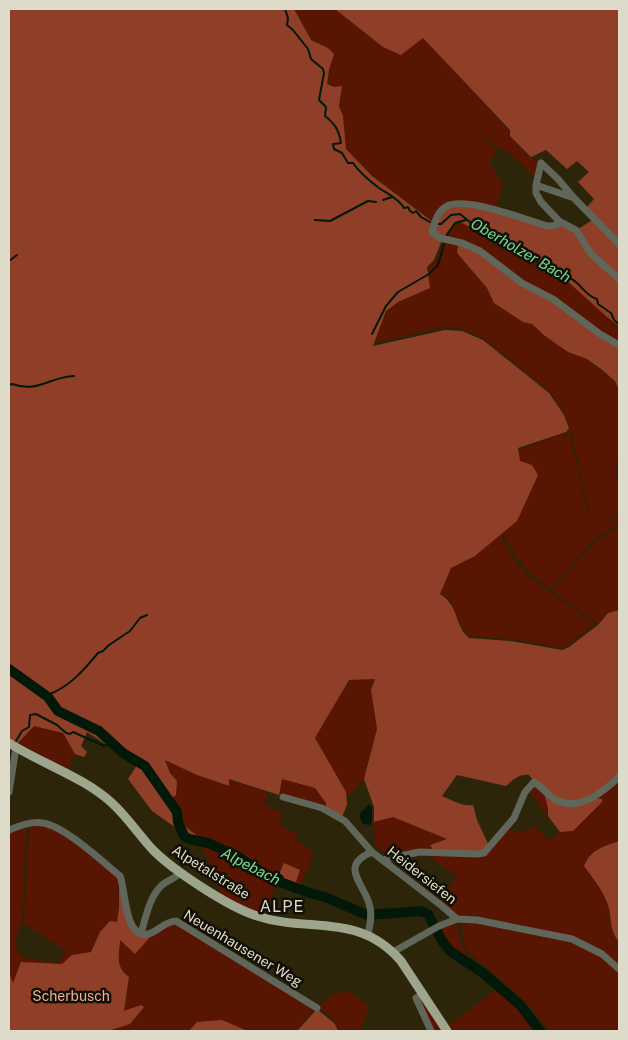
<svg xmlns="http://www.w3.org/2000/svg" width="628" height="1040" font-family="'Public Sans',sans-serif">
<rect width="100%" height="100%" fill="#2c250a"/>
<!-- green -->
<path fill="#581602" d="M 294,9 L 335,9 L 383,47 L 423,38 L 510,131 L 510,136 L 531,157 L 539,162 L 536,181 C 520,155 490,142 464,128 L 497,148 L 490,163 L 503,185 L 496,208 L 433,222 L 372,176 L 345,149 L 343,116 L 339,106 L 342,86 L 334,87 L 327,84 L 329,70 L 333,54 L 328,48 L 311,40 Z
M 460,222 L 556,271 L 607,317 L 619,326 L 619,343 L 553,299 L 444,238 L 454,224 Z
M 444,241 L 458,243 L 457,253 L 487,288 L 494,303 L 523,322 L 532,324 L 545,336 L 568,352 L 587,359 L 615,381 L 619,390 L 619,448 L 615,479 L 619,480 L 619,513 L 613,517 L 595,517 L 588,509 L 570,428 L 565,414 L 549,391 L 483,338 L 462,328 L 440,328 L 374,343 L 386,311 L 398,302 L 430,288 L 427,269 L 436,261 Z
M 569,432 L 587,510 L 595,518 L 613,519 L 619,516 L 619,524 L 593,541 L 550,589 C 526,572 516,559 502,533 L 517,521 L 520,461 L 518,450 Z
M 619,527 L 619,610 L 608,613 L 598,624 L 551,590 L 595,542 Z
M 500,535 L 516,563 L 530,578 L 595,624 L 568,645 L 561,648 L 512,639 L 470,636 L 465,632 L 461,626 L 451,601 L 440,592 L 451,568 L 475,556 Z
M 375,679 L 371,690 L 377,729 L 364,779 L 347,797 L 346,792 L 315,738 L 349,680 Z
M 34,726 L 63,733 L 75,754 L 67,772 L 16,745 Z
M 164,759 L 197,775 L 228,786 L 229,780 L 266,792 L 264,804 L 282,813 L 280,825 L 297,834 L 296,839 L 313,852 L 309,866 L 301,884 L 296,882 L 300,869 L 276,882 L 242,858 L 199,837 L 183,825 L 171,798 L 177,781 L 170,773 Z
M 282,779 L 315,788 L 327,803 L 326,808 L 279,795 Z
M 619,779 L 619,841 L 593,852 L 584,866 L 607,900 L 614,935 L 619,941 L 619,965 L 585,942 L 525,928 L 458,915 L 439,900 L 457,877 L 427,854 L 479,856 L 508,828 L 515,833 L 536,827 L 550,841 L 560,832 L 573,831 L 602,802 L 595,798 Z
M 536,786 L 544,791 L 549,808 L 548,816 L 528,791 Z
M 393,817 L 448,839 L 430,845 L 434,851 L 392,857 L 375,846 L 374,822 Z
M 34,824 L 55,828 L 119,876 L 118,913 L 135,954 L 150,937 L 174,923 L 315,1009 L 296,1031 L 248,1031 L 222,1020 L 196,1024 L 189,1031 L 108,1031 L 141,1005 L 124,1012 L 129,978 L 9,1031 L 9,832 L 25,828 L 26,830 L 22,923 L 15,942 L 18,952 L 25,958 L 58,963 L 66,951 L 24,923 L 29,827 Z
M 205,845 L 275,886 L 266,915 L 243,907 L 218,893 L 221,881 L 203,852 Z
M 462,921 L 561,939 C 584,946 601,956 619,972 L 619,1031 L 549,1031 L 531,1007 L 517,994 L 468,952 L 463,944 Z
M 456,924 L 463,949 L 469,957 L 515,995 L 529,1009 L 546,1031 L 450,1031 L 447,1027 L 498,988 L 453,952 L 434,932 L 444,926 Z
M 348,991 L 370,1006 L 360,1031 L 341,1031 L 329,1015 L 318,1007 L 332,995 Z
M 422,1000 L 443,1031 L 432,1031 L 420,1001 Z"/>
<!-- forest -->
<path fill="#8f3f27" d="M 9,9 L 294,9 L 311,40 L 328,48 L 334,54 L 329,70 L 327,84 L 334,87 L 342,86 L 339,106 L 343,116 L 346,149 L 372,176 L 433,222 L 431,232 L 442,240 L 434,260 L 427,267 L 430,288 L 398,302 L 386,311 L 373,346 L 445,330 L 462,331 L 483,340 L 549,393 L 564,415 L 569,428 L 566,432 L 518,448 L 520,461 L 532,465 L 538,475 L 517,521 L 475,556 L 451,568 L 440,594 C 443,596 447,599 449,602 C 458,613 457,628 469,638 L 511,641 L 562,650 L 569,647 L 598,625 L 608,613 L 619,610 L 619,776 L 611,784 L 573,804 L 555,799 L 534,781 L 529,775 C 519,774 514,779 506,786 L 457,775 L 442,796 C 452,800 463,807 473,805 L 477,820 L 489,846 L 483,852 L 434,851 L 430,845 L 447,839 L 393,817 L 374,822 L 374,807 L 364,779 L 377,729 L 371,690 L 375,679 L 349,680 L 315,738 L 346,792 L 347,805 L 342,817 L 326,808 L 326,803 L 315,788 L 282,779 L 279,795 L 229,779 L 229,786 L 197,775 L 165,760 L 170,773 L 177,781 L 176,795 L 171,798 L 183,825 L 199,837 L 242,858 L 276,881 L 284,863 L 300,870 L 296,882 L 301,884 L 297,891 L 275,886 L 205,845 L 200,845 L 152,811 L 128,779 L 137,765 L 87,732 L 81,746 L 87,752 L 84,757 L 75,754 L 63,733 L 34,726 L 16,745 L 9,741 Z
M 335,9 L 619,9 L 619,326 L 607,317 L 556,271 L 460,222 L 454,224 L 444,238 L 433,232 C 436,223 438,215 446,208 C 461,196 534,222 554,228 L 564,224 L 575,231 L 594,219 L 586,208 L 594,199 L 578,182 L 589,172 L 577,161 L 567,169 L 546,150 L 531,157 L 510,136 L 510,130 L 423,38 L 401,55 L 383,47 Z
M 458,243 L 471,247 L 552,300 L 619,346 L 619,390 L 615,381 L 601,369 L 587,359 L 568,352 L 545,336 L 532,324 L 523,322 L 494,303 L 487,288 L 457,253 Z
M 544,792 L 574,806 L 595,798 L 602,799 L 602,802 L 573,831 L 560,832 L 548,816 L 548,808 Z
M 619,841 L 619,941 C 608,930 613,914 606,900 C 601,888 592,877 584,866 C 591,849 603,847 619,841 Z
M 119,876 L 130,927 L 151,936 L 135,954 L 120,940 C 119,956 115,967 129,977 L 124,1011 L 141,1005 L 144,1007 L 130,1024 L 108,1031 L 9,1031 L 9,973 L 13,983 L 21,962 L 62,964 L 72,955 L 91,952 L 100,932 L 110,921 L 117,922 L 119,907 Z
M 317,1009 L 335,1024 L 338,1031 L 297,1031 Z
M 222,1020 L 248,1031 L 189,1031 L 197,1022 Z"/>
<!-- water -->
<path fill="#021909" d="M 369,804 L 372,807 L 372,822 L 370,825 L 363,824 L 359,816 L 361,812 Z"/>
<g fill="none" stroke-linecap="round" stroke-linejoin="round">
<!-- stream -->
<path stroke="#021909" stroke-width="2" d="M 285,9 L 288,18 L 287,25 L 293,30 L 308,49 L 311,59 L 323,69 L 324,73 L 319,100 L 326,107 L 325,116 C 335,124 339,130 341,143 L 333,144 L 334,149 L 342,153 L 348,163 L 353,163 C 359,172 371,182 379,188 C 388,194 399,199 404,208 L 408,207 L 410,211 L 413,213 L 416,211 L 421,217 L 430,222
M 383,200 L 392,197
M 315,220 L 330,221 L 368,201 L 376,202
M 437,224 L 441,224 L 451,215 L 460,214 L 476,227 L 497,235 L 507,246 L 518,249 L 547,268 L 560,269 C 564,276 571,277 577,283 C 584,289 587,296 597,299 L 598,304 L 611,313 L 614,320 L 619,324
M 446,236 L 455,223 L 466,220
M 9,261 L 17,255
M 372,334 L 386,306 L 398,292 L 429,274 L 438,265 L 444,244
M 9,385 L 12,384 C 39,393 49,377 74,376
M 48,697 L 50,694 C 70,686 84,670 98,653 L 103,651 L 109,645 L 130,631 L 140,618 L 147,615
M 15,743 L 22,731 L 29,727 L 30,715 L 36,714 L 57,725 L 66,733 L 70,734 L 73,732 L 104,746 L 112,743"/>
<!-- river -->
<path stroke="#021909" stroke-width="10" d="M 9,669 L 48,697 L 58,711 L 99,731 L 123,753 L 145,766 L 177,812 L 178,822 L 184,836 L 189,839 L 208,843 L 237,856 L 270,878 L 279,879 L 280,882 L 310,893 L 325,897 L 367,915 L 421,911 L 428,914 L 442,941 L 450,951 L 483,973 L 520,1005 L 540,1031"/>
<!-- minor -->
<path stroke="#61665a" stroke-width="7" d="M 541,163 L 536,185 L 536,193 L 541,202 L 559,221 L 576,230 L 591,254 L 619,279
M 541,163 L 558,179 L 573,197 L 619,244
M 536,185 L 571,197
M 559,221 C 557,226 554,226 548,226 C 526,220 466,196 447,206 C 437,211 435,222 432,232 L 440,238 L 462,243 L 480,251 L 522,283 L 553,299 L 600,334 L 619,345
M 9,792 L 16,748
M 283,797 L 322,808 L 345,821 L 372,852 L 442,906 L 457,919
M 9,830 C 19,826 31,821 43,823 C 64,826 102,861 120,876 C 126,890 124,939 148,934 C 158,932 163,922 176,921 L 317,1008
M 383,860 L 419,852 L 477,854 L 484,853 L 514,818 L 525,792 L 534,782 C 542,787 548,796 556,800 C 579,812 603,792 619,777
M 141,933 C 146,917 149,898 161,886 C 167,880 176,879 180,872
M 368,934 C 370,925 372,917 370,907 C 366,885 337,866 372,852
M 393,952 L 439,926 L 457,919 L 477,920 L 572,939 L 602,954 L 619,969
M 424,994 L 416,998 L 431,1031"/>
<!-- major -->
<path stroke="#9da68d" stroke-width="9" d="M 9,743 C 42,764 84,777 113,804 C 128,818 139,835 153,850 C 174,871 226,905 254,915 C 308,934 358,911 401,961 L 447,1031"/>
</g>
<g text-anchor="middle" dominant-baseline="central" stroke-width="5" stroke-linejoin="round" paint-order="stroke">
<!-- street labels -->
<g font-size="14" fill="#dfdbcb" stroke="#120f05">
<text transform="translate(211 872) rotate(32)">Alpetalstraße</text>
<text transform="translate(422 875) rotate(38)">Heidersiefen</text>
<text transform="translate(243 948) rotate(31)">Neuenhausener Weg</text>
</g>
<!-- park labels -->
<g font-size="14" fill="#f2ad98" stroke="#120f05">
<text x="71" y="996">Scherbusch</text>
</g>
<!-- water labels -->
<g font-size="15" font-style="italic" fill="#70dd94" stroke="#120f05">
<text transform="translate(521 250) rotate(30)">Oberholzer Bach</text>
<text transform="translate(251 866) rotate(27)">Alpebach</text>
</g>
<!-- quarter labels -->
<g font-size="16" letter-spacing="1" fill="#dfdbcb" stroke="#120f05">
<text x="282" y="906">ALPE</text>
</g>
</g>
<!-- border -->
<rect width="628" height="1040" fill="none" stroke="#dfdbcb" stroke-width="20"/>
</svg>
